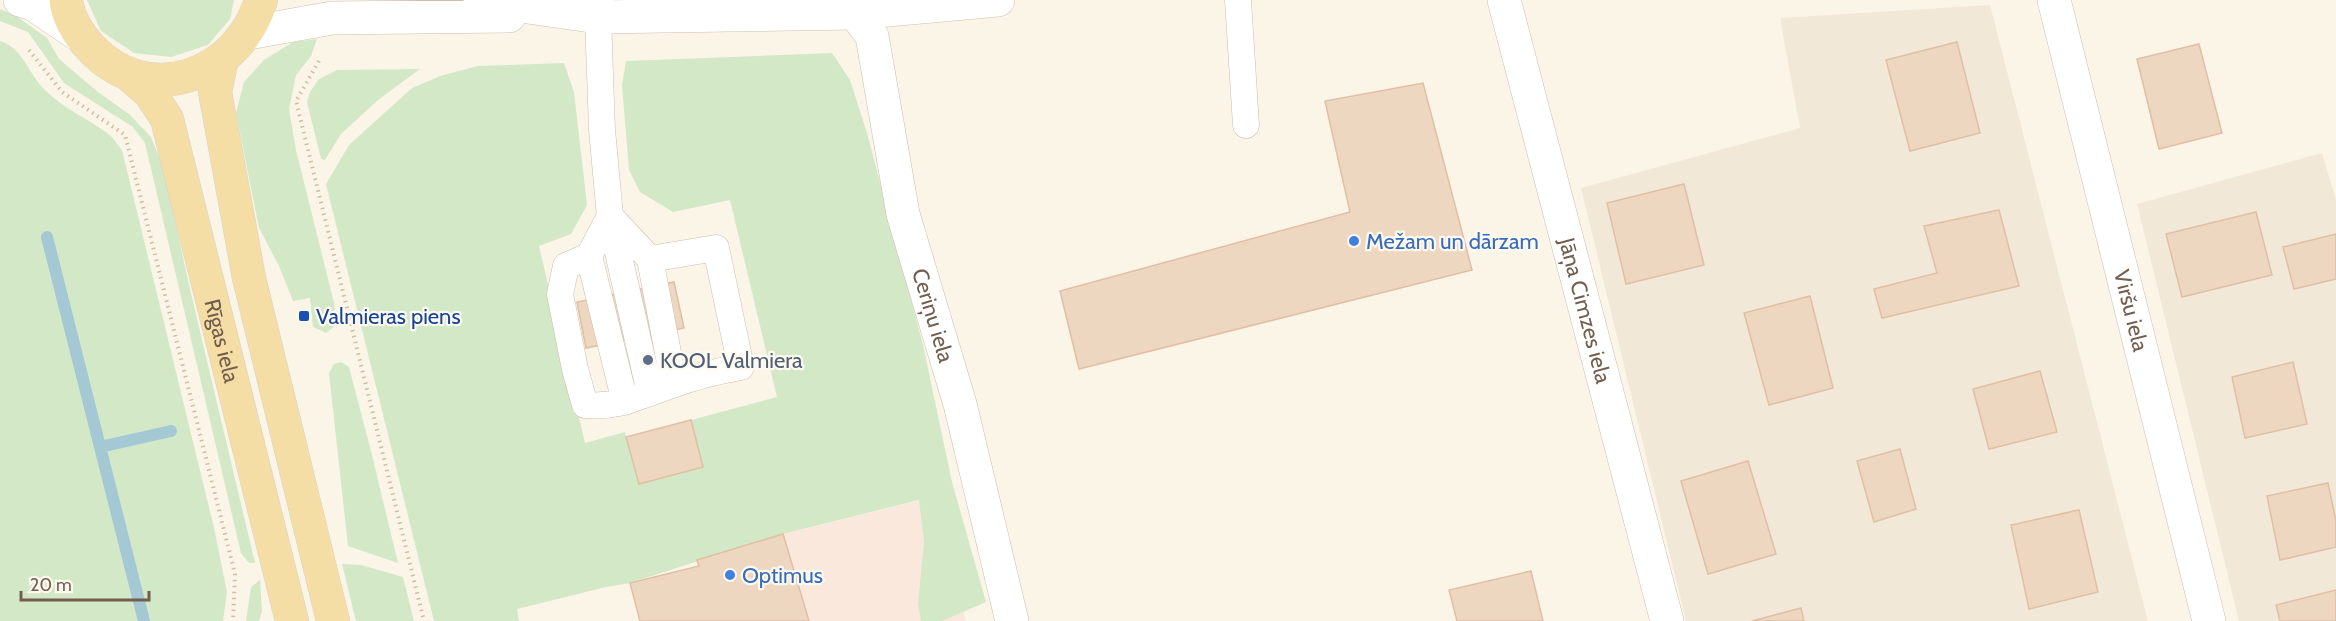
<svg xmlns="http://www.w3.org/2000/svg" width="2336" height="621" font-family="Cabin,sans-serif">
<rect width="100%" height="100%" fill="#fbf5e8"/>
<!-- residential -->
<path fill="#f2e8d7" d="M 1990,5 L 2148,621 L 1686,621 L 1581,188 L 1800,128 L 1780,18 Z
M 2322,153 L 2336,200 L 2336,621 L 2239,621 L 2137,204 Z"/>
<!-- commercial -->
<path fill="#fae8dd" d="M 933,497 L 966,621 L 809,621 L 783,534 Z"/>
<!-- green -->
<path fill="#d2e8c7" d="M 87,0 L 234,0 L 230,19 L 208,45 L 171,57 L 134,53 L 101,31 Z
M 0,9 L 16,16 L 47,38 L 59,59 L 98,92 L 129,114 L 151,137 L 164,169 L 189,285 L 255,563 L 249,563 L 241,553 L 145,143 L 133,127 L 64,83 L 28,32 L 0,21 Z
M 317,39 L 311,56 L 296,75 L 289,109 L 296,150 L 334,303 L 336,325 L 326,333 L 313,327 L 310,298 L 293,301 L 279,266 L 259,228 L 236,113 L 244,82 L 264,60 L 293,42 Z
M 0,41 C 24,48 29,76 46,91 C 64,109 87,118 107,133 C 113,137 117,144 122,150 L 214,528 L 227,592 L 223,621 L 0,621 Z
M 832,53 L 850,80 L 867,133 L 923,345 L 952,482 L 986,602 L 942,621 L 921,621 L 918,604 L 924,541 L 919,500 L 783,534 L 630,583 L 606,587 L 517,609 L 519,621 L 434,621 L 326,184 L 349,145 L 412,88 L 440,76 L 478,66 L 564,63 L 574,92 L 587,205 L 571,234 L 539,246 L 585,443 L 625,432 L 640,484 L 703,467 L 691,420 L 777,397 L 730,200 L 673,212 L 640,192 L 629,170 L 622,85 L 626,61 Z
M 420,69 L 378,100 L 341,134 L 325,160 L 321,159 L 307,102 L 310,92 L 319,79 L 337,70 Z
M 341,362 L 349,367 L 372,455 L 398,563 L 348,546 L 329,373 L 334,364 Z
M 342,564 L 361,565 L 403,577 L 414,621 L 356,621 Z
M 260,580 L 262,611 L 259,621 L 246,621 L 251,587 Z"/>
<g fill="none" stroke-linecap="round" stroke-linejoin="round">
<!-- stream -->
<path stroke="#a4c9d4" stroke-width="12" d="M 47,237 L 144,621
M 100,447 L 171,431"/>
</g>
<!-- building -->
<path fill="#eed7c1" stroke="#e0bfa3" stroke-width="1.5" d="M 1957,42 L 1980,133 L 1910,151 L 1886,60 Z
M 2199,44 L 2222,133 L 2159,149 L 2137,59 Z
M 1423,83 L 1472,270 L 1079,369 L 1060,291 L 1350,212 L 1325,101 Z
M 1684,184 L 1704,265 L 1626,284 L 1607,203 Z
M 1999,210 L 2019,286 L 1882,318 L 1874,289 L 1937,273 L 1924,226 Z
M 2256,212 L 2272,275 L 2182,297 L 2166,234 Z
M 2336,234 L 2336,279 L 2294,289 L 2283,247 Z
M 674,282 L 684,328 L 586,348 L 577,302 Z
M 1810,296 L 1833,388 L 1769,405 L 1744,313 Z
M 2293,362 L 2307,424 L 2245,438 L 2232,377 Z
M 2040,371 L 2057,432 L 1989,449 L 1973,389 Z
M 691,420 L 703,467 L 639,484 L 626,437 Z
M 1900,449 L 1916,509 L 1874,522 L 1857,461 Z
M 1748,461 L 1776,554 L 1708,574 L 1681,481 Z
M 2328,483 L 2336,521 L 2336,547 L 2280,560 L 2267,496 Z
M 2079,510 L 2098,592 L 2029,609 L 2011,525 Z
M 783,534 L 809,621 L 640,621 L 630,583 L 699,566 L 697,560 Z
M 1531,571 L 1543,621 L 1457,621 L 1449,590 Z
M 2336,590 L 2336,621 L 2280,621 L 2276,605 Z
M 1801,608 L 1804,621 L 1752,621 Z"/>
<g fill="none" stroke-linecap="round" stroke-linejoin="round">
<defs>
<path id="lane" d="M 601,0 L 598,17 L 602,130 L 610,216 L 650,259 L 674,384
M 1238,0 L 1246,125
M 610,216 L 589,256 L 625,402
M 610,217 L 650,393
M 589,256 L 566,266 L 560,294 L 575,369 L 585,405 C 621,408 640,395 672,385 C 694,377 718,371 741,367 L 716,248 L 650,259"/>
<g id="street">
<path d="M 20,0 L 33,4 L 79,35"/>
<path id="s1" d="M 1504,0 L 1667,621"/>
<path id="s2" d="M 2054,0 L 2209,621"/>
<path id="s3" d="M 855,13 L 872,36 L 903,214 L 960,404 L 1012,621"/>
</g>
<path id="secondary" d="M 480,0 L 598,17 L 855,13 L 998,0
M 248,33 L 332,18 L 509,16"/>
<g id="primary">
<path d="M 66,0 C 68,18 79,35 91,48 C 148,109 239,76 261,0"/>
<path d="M 222,59 L 215,92 L 249,278 L 333,621"/>
<path id="s4" d="M 127,73 L 150,93 L 167,119 L 292,621"/>
</g>
</defs>
<!-- lane casing -->
<use href="#lane" stroke="#ccbeaf" stroke-width="27"/>
<!-- street casing -->
<use href="#street" stroke="#ccbeaf" stroke-width="34"/>
<!-- secondary casing -->
<use href="#secondary" stroke="#cfbfac" stroke-width="34"/>
<!-- primary casing -->
<use href="#primary" stroke="#d8d2cd" stroke-width="34"/>
<!-- path -->
<path stroke="#d3bba4" stroke-width="4" stroke-dasharray="1.5 4.5" stroke-linecap="butt" d="M 29,50 L 62,92 L 125,135 L 235,574 L 233,621
M 319,61 L 296,101 L 424,621"/>
<!-- lane -->
<use href="#lane" stroke="#fff" stroke-width="26"/>
<!-- street -->
<use href="#street" stroke="#fff" stroke-width="33"/>
<!-- secondary -->
<use href="#secondary" stroke="#fff" stroke-width="33"/>
<!-- primary -->
<use href="#primary" stroke="#f4dea5" stroke-width="33"/>
</g>
<!-- markers -->
<g fill="#3f7fe0" stroke="#fef9ee" stroke-width="2">
<circle cx="1354" cy="241" r="6"/>
<circle cx="730" cy="575" r="6"/>
</g>
<rect fill="#1a4fb4" stroke="#fef9ee" stroke-width="2" x="298" y="310" width="12" height="12" rx="3"/>
<circle fill="#5c6f8a" stroke="#fef9ee" stroke-width="2" cx="648" cy="360" r="6"/>
<g text-anchor="middle" dominant-baseline="central" stroke-width="4.5" stroke-linejoin="round" paint-order="stroke">
<!-- shop labels -->
<g font-size="22" fill="#366cbe" stroke="#fef9ee" text-anchor="start">
<text x="1366" y="241">Mežam un dārzam</text>
<text x="742" y="575">Optimus</text>
</g>
<!-- street labels -->
<g font-size="22" fill="#735e4e" stroke="#fef9ee">
<text stroke="none"><textPath href="#s2" startOffset="320">Viršu iela</textPath></text>
<text stroke="none"><textPath href="#s1" startOffset="321">Jāņa Cimzes iela</textPath></text>
<text stroke="none"><textPath href="#s3" startOffset="315">Ceriņu iela</textPath></text>
<text stroke="none"><textPath href="#s4" startOffset="290">Rīgas iela</textPath></text>
</g>
<!-- transit labels -->
<g font-size="22" fill="#164399" stroke="#fef9ee" text-anchor="start">
<text x="316" y="316">Valmieras piens</text>
</g>
<!-- service labels -->
<g font-size="22" fill="#4e5e75" stroke="#fef9ee" text-anchor="start">
<text x="660" y="360">KOOL Valmiera</text>
</g>
</g>
<!-- scale -->
<path d="M21 591v9h128v-9" fill="none" stroke="#735e4e" stroke-width="3"/>
<text x="30" y="591" font-size="18" fill="#735e4e" stroke="#fef9ee" stroke-width="4.5" paint-order="stroke">20 m</text>
</svg>
